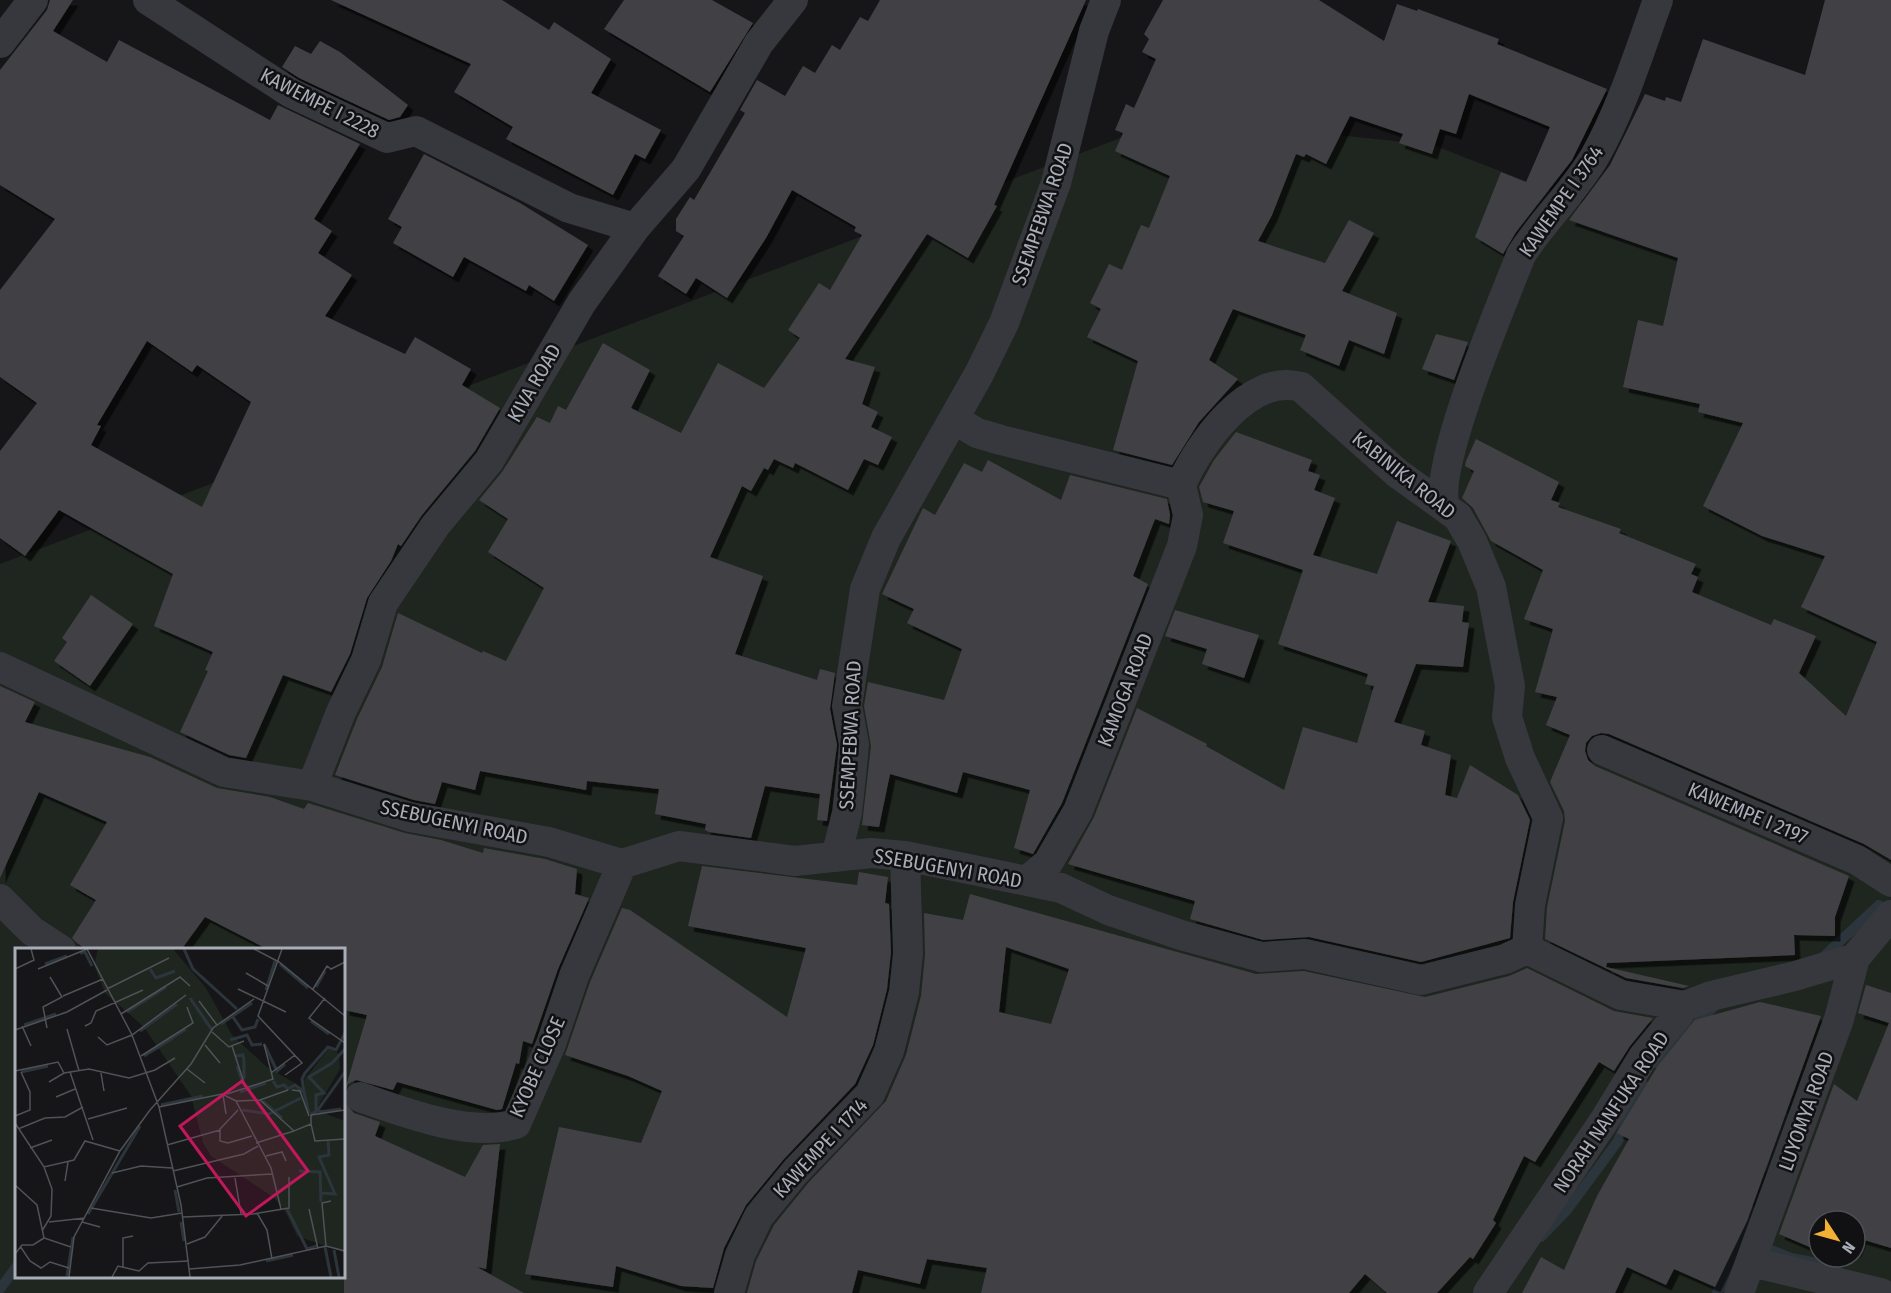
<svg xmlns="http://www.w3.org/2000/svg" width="1891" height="1293" font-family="'Fira Sans Condensed',sans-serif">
<defs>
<filter id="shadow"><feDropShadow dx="5.5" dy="5.5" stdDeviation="0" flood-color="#0009"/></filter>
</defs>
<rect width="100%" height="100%" fill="#161618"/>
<!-- green -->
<path fill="#1e261f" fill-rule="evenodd" d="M 1173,118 L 1433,145 L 1891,323 L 1891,1293 L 0,1293 L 0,564 ZM 16,950 L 344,950 L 344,1276 L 16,1276 ZM 1819,1221 L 1855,1221 L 1855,1257 L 1819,1257 Z"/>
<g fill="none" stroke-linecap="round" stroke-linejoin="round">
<!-- stream -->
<path stroke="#2c353c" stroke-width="10" d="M 1822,958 L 1879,905
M 1656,1063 L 1716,1005
M 1765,1167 L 1788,1118
M 1541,1237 L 1567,1210 L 1618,1141 L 1643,1084
M 1759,1245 L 1791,1258 L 1818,1263
M 0,1289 L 16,1267
M 1717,1293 L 1750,1210"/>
</g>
<!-- building -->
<path fill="#404145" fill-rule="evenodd" filter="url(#shadow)" d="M 50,0 L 73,0 L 53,31 L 107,62 L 119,40 L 270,120 L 278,105 L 360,144 L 314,219 L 332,231 L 318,253 L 352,275 L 325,316 L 405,354 L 415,337 L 471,369 L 462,385 L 500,408 L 475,451 L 422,515 L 401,546 L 398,544 L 391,561 L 367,598 L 350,654 L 331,692 L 283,675 L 246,758 L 229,755 L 180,732 L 208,671 L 205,670 L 213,652 L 154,626 L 173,574 L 59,510 L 25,556 L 0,538 L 0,451 L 37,403 L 0,377 L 0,290 L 55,219 L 0,185 L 0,70 L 47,10 ZM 147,341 L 192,372 L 197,365 L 251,402 L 202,507 L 91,445 L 101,426 L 97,425 Z
M 331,0 L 502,0 L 549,30 L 554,22 L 611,59 L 591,93 L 661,130 L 645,159 L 635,154 L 613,195 L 506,139 L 513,127 L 454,92 L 471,64 Z
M 624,0 L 712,0 L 753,23 L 710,92 L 604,29 Z
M 880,0 L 1086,0 L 994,205 L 997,206 L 968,258 L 927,234 L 845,359 L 875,367 L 862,404 L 878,412 L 871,427 L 892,437 L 878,465 L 864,459 L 848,490 L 795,463 L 793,468 L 774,459 L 768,470 L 764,468 L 751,491 L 742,486 L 710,557 L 763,576 L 735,654 L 817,680 L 820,669 L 835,673 L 830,709 L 837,745 L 827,821 L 817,820 L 820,794 L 765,786 L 751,838 L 709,832 L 705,830 L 706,824 L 655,814 L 659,789 L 587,781 L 586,790 L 480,771 L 475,790 L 442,782 L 435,804 L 414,800 L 335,775 L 357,719 L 382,667 L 398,613 L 482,653 L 483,651 L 506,661 L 544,588 L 488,552 L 508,519 L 479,500 L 502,472 L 537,417 L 550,423 L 558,406 L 566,410 L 603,343 L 650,370 L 631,408 L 681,433 L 718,363 L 764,388 L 800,338 L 788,330 L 819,283 L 830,290 L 862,235 L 854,231 L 856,227 L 792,190 L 766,238 L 727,298 L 696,278 L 686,294 L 658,276 L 684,236 L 676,231 L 676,219 L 690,197 L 694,200 L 745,113 L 740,110 L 757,80 L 785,96 L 803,66 L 815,73 L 832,45 L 840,50 L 860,17 L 868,21 Z
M 1163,0 L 1319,0 L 1384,41 L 1397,4 L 1417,11 L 1418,9 L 1499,39 L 1497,44 L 1607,89 L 1572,160 L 1516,232 L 1503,254 L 1475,237 L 1501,172 L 1526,182 L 1550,127 L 1469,94 L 1456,134 L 1440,129 L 1432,154 L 1399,143 L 1403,134 L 1350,116 L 1326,164 L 1306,154 L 1304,157 L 1296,154 L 1272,215 L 1258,241 L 1325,263 L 1349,220 L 1374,233 L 1342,291 L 1397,313 L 1384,354 L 1349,340 L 1339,366 L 1300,350 L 1306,335 L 1233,309 L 1209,360 L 1238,379 L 1199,422 L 1172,465 L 1113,450 L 1138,361 L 1087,337 L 1101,309 L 1090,303 L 1109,264 L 1122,270 L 1141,225 L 1149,228 L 1170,176 L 1115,151 L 1123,133 L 1115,130 L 1126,104 L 1134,108 L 1156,59 L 1142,52 L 1149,39 L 1144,34 Z
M 1825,0 L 1891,0 L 1891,860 L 1864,844 L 1609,734 L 1601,733 L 1592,736 L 1586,743 L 1585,751 L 1588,760 L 1595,766 L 1849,876 L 1835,917 L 1835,936 L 1794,935 L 1795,955 L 1607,963 L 1606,967 L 1689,986 L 1683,988 L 1626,978 L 1545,939 L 1547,907 L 1565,821 L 1564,811 L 1550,782 L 1570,735 L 1546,725 L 1557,697 L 1535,692 L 1553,629 L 1524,619 L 1543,570 L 1491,541 L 1473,508 L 1462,498 L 1474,471 L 1465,466 L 1466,461 L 1476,439 L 1559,482 L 1551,500 L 1560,503 L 1558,507 L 1621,529 L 1619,533 L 1696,564 L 1691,574 L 1698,577 L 1692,592 L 1771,625 L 1774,619 L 1816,636 L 1799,673 L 1846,716 L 1877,642 L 1801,607 L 1825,556 L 1762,536 L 1703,506 L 1743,423 L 1698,412 L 1700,404 L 1623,387 L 1638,320 L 1663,326 L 1678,258 L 1569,220 L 1610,165 L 1645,94 L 1665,101 L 1666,97 L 1681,102 L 1703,39 L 1805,75 Z
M 320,41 L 340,52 L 408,105 L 400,117 L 389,120 L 299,78 L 282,67 L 295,46 L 311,54 Z
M 424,154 L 520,203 L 588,245 L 554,301 L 529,285 L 526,291 L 464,257 L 453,277 L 393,243 L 402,227 L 388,219 Z
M 1436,334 L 1468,342 L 1454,380 L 1422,369 Z
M 1236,432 L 1312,460 L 1308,471 L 1320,475 L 1314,490 L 1335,498 L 1313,555 L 1377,574 L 1397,521 L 1451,541 L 1428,602 L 1464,606 L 1462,622 L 1469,623 L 1463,667 L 1416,664 L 1394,722 L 1425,731 L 1421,745 L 1451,755 L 1445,795 L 1457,798 L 1470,765 L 1518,795 L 1530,820 L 1513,902 L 1510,938 L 1421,962 L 1309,937 L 1263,940 L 1190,919 L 1195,901 L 1068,864 L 1094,817 L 1137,708 L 1207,744 L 1206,746 L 1284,790 L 1303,727 L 1357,743 L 1374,686 L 1365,684 L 1368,674 L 1278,644 L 1303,570 L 1223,543 L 1234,511 L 1203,502 L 1199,487 L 1214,460 Z
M 988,460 L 1061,500 L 1070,475 L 1167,499 L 1170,515 L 1169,524 L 1155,519 L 1133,576 L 1148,584 L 1062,803 L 1033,854 L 1014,848 L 1030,790 L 963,772 L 957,793 L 890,774 L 879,827 L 862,825 L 871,746 L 864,706 L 868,682 L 944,700 L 962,649 L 907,623 L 914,609 L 882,594 L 923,508 L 935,515 L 964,463 L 982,472 Z
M 91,595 L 133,624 L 90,686 L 54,661 L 67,642 L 62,638 Z
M 1175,610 L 1259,635 L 1244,678 L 1202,664 L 1207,649 L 1165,636 Z
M 0,686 L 35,702 L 25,722 L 150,757 L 217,788 L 270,797 L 304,809 L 308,803 L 405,833 L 441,840 L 483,853 L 484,848 L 545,859 L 577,869 L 575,894 L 589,898 L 558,969 L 532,1044 L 523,1041 L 519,1064 L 516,1063 L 502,1109 L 497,1110 L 397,1082 L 393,1090 L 356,1080 L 348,1084 L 344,1093 L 367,1015 L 344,1010 L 344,950 L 269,950 L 205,917 L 181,950 L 87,950 L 77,943 L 72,938 L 96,900 L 70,885 L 107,822 L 39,792 L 0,878 Z
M 702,866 L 857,885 L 859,872 L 888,877 L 885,903 L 889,904 L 891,952 L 887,989 L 873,1045 L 855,1084 L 784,1159 L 746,1205 L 724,1248 L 713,1288 L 681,1286 L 616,1266 L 613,1287 L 525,1274 L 559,1127 L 641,1143 L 662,1091 L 628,1076 L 565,1055 L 590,982 L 622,908 L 630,910 L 787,1017 L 806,948 L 688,926 Z
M 970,894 L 1256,974 L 1304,971 L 1425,997 L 1509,976 L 1527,968 L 1614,1011 L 1653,1018 L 1630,1046 L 1614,1071 L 1599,1062 L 1535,1162 L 1524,1156 L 1493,1220 L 1496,1223 L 1473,1259 L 1470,1257 L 1437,1293 L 1387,1293 L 1365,1274 L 1349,1293 L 981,1293 L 987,1268 L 927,1259 L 920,1284 L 858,1270 L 852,1293 L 747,1293 L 756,1261 L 774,1225 L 809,1182 L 886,1101 L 906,1055 L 921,996 L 925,955 L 924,913 L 963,920 ZM 1006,947 L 1069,969 L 1051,1024 L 999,1012 Z
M 1866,985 L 1891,993 L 1891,1248 L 1861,1239 L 1855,1253 L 1855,1221 L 1819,1221 L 1819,1251 L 1779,1234 L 1834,1084 L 1857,1101 L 1889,1023 L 1858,1013 Z
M 1760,1002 L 1821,1016 L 1747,1221 L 1715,1287 L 1674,1269 L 1666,1285 L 1627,1267 L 1615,1293 L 1522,1293 L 1541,1257 L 1564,1270 L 1597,1196 L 1629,1139 L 1617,1133 L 1657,1067 L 1695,1020 Z
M 344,1101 L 354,1113 L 380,1122 L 375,1136 L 465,1177 L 483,1145 L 500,1144 L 486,1269 L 477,1267 L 524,1293 L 344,1293 Z"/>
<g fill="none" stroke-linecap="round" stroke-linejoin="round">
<!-- minor -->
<path stroke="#37383d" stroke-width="30" d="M 148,0 L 291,93 L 387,138 L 416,131 L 569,208 L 635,228
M 0,43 L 33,0
M 954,419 L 977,433 L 1001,440 L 1181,485
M 1181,485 C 1199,444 1249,372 1301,387 L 1397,473 L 1458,517 L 1472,541 L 1491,587 L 1510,686 L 1507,717 L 1520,758 L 1548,818 L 1530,905 L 1527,949
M 1445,507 C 1432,466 1503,302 1521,255 C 1543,220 1574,192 1595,156 C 1622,108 1639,52 1658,0
M 0,667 L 224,772 L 312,786 L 410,817 L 549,842 L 622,864 L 679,846 L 795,861 L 871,853 L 905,856 L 1061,888 L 1108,910 L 1181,935 L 1261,957 L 1305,954 L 1421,980 L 1505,959 L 1527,949 L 1621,995 L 1685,1006
M 1602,750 L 1857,860 L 1891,882
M 312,786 L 341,712 L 366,660 L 383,603 L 435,526 L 489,461 L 582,302 L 635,228 L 686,169 L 759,43 L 793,0
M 836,857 L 847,813 L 852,767 L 854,744 L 847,706 L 865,589 L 886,538 L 979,374 L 1004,323 L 1056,183 L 1094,31 L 1106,0
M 1027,881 L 1048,863 L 1078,811 L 1182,546 L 1188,515 L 1181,485
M 0,899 L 32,931 L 61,950
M 360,1097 C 403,1112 470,1138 516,1124 L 551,1044 L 574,976 L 622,864
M 1751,1262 L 1881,1293
M 729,1293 L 740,1255 L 759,1216 L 796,1171 L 870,1094 L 889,1051 L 904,992 L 908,953 L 905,856
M 1488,1293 L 1604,1121 L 1643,1057 L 1685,1006 L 1711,996 L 1795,976 L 1855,958 L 1891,915
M 1739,1293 L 1839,1019 L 1855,958"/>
</g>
<g text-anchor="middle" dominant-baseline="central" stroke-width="5" stroke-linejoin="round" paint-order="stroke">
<!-- street labels -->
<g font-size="20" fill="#a8adb8" stroke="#111113">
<text transform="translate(320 103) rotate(27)">KAWEMPE I 2228</text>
<text transform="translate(1561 201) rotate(-55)">KAWEMPE I 3764</text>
<text transform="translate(1042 214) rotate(-71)">SSEMPEBWA ROAD</text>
<text transform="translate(534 383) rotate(-60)">KIVA ROAD</text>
<text transform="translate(1404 475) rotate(39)">KABINIKA ROAD</text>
<text transform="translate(1125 690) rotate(-69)">KAMOGA ROAD</text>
<text transform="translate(850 735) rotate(-87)">SSEMPEBWA ROAD</text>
<text transform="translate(1748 813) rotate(23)">KAWEMPE I 2197</text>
<text transform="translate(454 822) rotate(12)">SSEBUGENYI ROAD</text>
<text transform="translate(948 868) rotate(10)">SSEBUGENYI ROAD</text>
<text transform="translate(537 1067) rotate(-66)">KYOBE CLOSE</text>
<text transform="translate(1806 1111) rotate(-70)">LUYOMYA ROAD</text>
<text transform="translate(1611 1112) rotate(-56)">NORAH NANFUKA ROAD</text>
<text transform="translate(820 1148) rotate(-47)">KAWEMPE I 1714</text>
</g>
</g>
<!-- overview -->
<g transform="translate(15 948)">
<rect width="330" height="330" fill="#161618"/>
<path d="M 83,1 L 158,1 L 191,40 L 217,87 L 252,119 L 290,141 L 289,132 L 314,100 L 324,106 L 325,121 L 303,158 L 308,165 L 330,173 L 330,305 L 282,288 L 269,261 L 258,249 L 196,208 L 188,195 L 176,148 L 129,79 L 90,45 L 79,17 Z" fill="#1e261f"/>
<path fill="none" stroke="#2c353c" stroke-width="3" d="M 169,1 L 178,21 L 222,61M 65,5 L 70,4 L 77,18M 30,16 L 52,8M 265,16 L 293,40M 135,21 L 141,30 L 160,23M 301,39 L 310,23M 251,42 L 260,13M 175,50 L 197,82M 112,64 L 151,39M 218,69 L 227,82 L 240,79 L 243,71M 296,73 L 314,86M 206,76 L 237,55M 9,77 L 41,66M 125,83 L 162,56M 215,92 L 232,87 L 237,97 L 247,96M 249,96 L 262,123 L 270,116M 137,103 L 158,90M 129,108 L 171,81M 221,108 L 228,107 L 229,113 L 229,131M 222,118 L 228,136M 6,124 L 33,118M 258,133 L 262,139 L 269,137 L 273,141 L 280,137 L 289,144 L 294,165M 225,144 L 251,135M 289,144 L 287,131 L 290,125 L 313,99 L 321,102 L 330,85M 248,153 L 267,170M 146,157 L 188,148M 227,162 L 254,166 L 286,150M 301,164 L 301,147 L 309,145 L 294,129 L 317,115 L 330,101M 304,164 L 326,161M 296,166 L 302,163 L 330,124M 284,223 L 305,224 L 306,254M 160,242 L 164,264M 307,245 L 320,246 L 304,209 L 314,207 L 313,192M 272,261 L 292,301 L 302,298M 73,266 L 125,178M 166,274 L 169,293M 310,299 L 316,329M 319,302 L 324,329M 251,313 L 278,307M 52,328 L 58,289"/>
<path fill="none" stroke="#505258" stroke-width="1.5" d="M 239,1 L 264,14 L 330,68M 267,1 L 243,68 L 287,115 L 270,127M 0,21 L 19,12 L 16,1M 23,21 L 72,1 L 117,87 L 144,159 L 166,257 L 175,329M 231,25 L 253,38M 92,41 L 154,10M 223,41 L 271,64M 298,41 L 312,18 L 316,21 L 330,14M 48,48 L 88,31M 310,50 L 294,70 L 330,95M 184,53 L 202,77M 106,66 L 165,29 L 175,38M 7,78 L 16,98M 70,78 L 76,75 L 81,63 L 128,42M 32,80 L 28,59 L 47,49 L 35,29M 52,81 L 64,123M 0,82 L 52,64 L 92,42M 197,84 L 214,99 L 229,93M 83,89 L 92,97 L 117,87 L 171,47M 190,97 L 205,115M 217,98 L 231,141M 126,108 L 178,75 L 172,59M 172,121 L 190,135M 0,123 L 43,114 L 49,125M 55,124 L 78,192M 86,125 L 89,143M 256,125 L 280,107M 34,134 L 49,125 L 74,121 L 114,130 L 140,122 L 160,110M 277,142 L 285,143 L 294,168M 212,146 L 258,131 L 249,96M 208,147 L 211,166M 41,149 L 60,141M 245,152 L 273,142M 221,153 L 256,220 L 266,261M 144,159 L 207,146 L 221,153 L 245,152 L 279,183 L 296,176 L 296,167 L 330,162M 0,168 L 15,162 L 15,144 L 6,124M 73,171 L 112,160M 0,175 L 29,219 L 59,212 L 70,193 L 105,203M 296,176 L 300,193 L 330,191M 3,181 L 30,170 L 50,169 L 68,159M 213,195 L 205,193 L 205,181 L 223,162M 213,195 L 237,188M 241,195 L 279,183M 152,197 L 205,182M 15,200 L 37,192M 251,208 L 267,204 L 271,213M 158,223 L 229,206 L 243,198M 97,225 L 126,218 L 157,220M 220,230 L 226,266M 50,233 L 53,214M 0,237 L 22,257 L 29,290 L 56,299M 162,239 L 192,230 L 257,226M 76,260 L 136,270 L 167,265M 294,261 L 303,301M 242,265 L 252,282 L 257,311M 168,269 L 238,266 L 274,260 L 274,229M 34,274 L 70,270M 67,274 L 85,279M 27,283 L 36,268 L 37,241 L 29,219M 172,296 L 190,289 L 208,267M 5,298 L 15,313 L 26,320 L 35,314 L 54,320M 311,298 L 307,255 L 316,253M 0,306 L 7,297 L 18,297 L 29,290M 108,319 L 108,290 L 118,288M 174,321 L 225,317 L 311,298 L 330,303M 54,329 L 59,289 L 105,203 L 135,162 L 176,116 L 198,80 L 239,51M 97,329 L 103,318 L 124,323 L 133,315 L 174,313"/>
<path fill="#c2185b" fill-opacity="0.15" stroke="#c2185b" stroke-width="3" d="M 227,133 L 293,223 L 231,268 L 165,178 Z"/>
<rect width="330" height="330" fill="none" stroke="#a8adb8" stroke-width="3"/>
</g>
<!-- north arrow -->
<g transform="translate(1837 1239) rotate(126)"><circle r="28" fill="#111113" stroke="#4d4f55" stroke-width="1.5"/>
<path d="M0-4.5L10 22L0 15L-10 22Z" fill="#f2b134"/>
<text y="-9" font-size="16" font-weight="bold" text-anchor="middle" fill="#a8adb8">N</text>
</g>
</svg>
